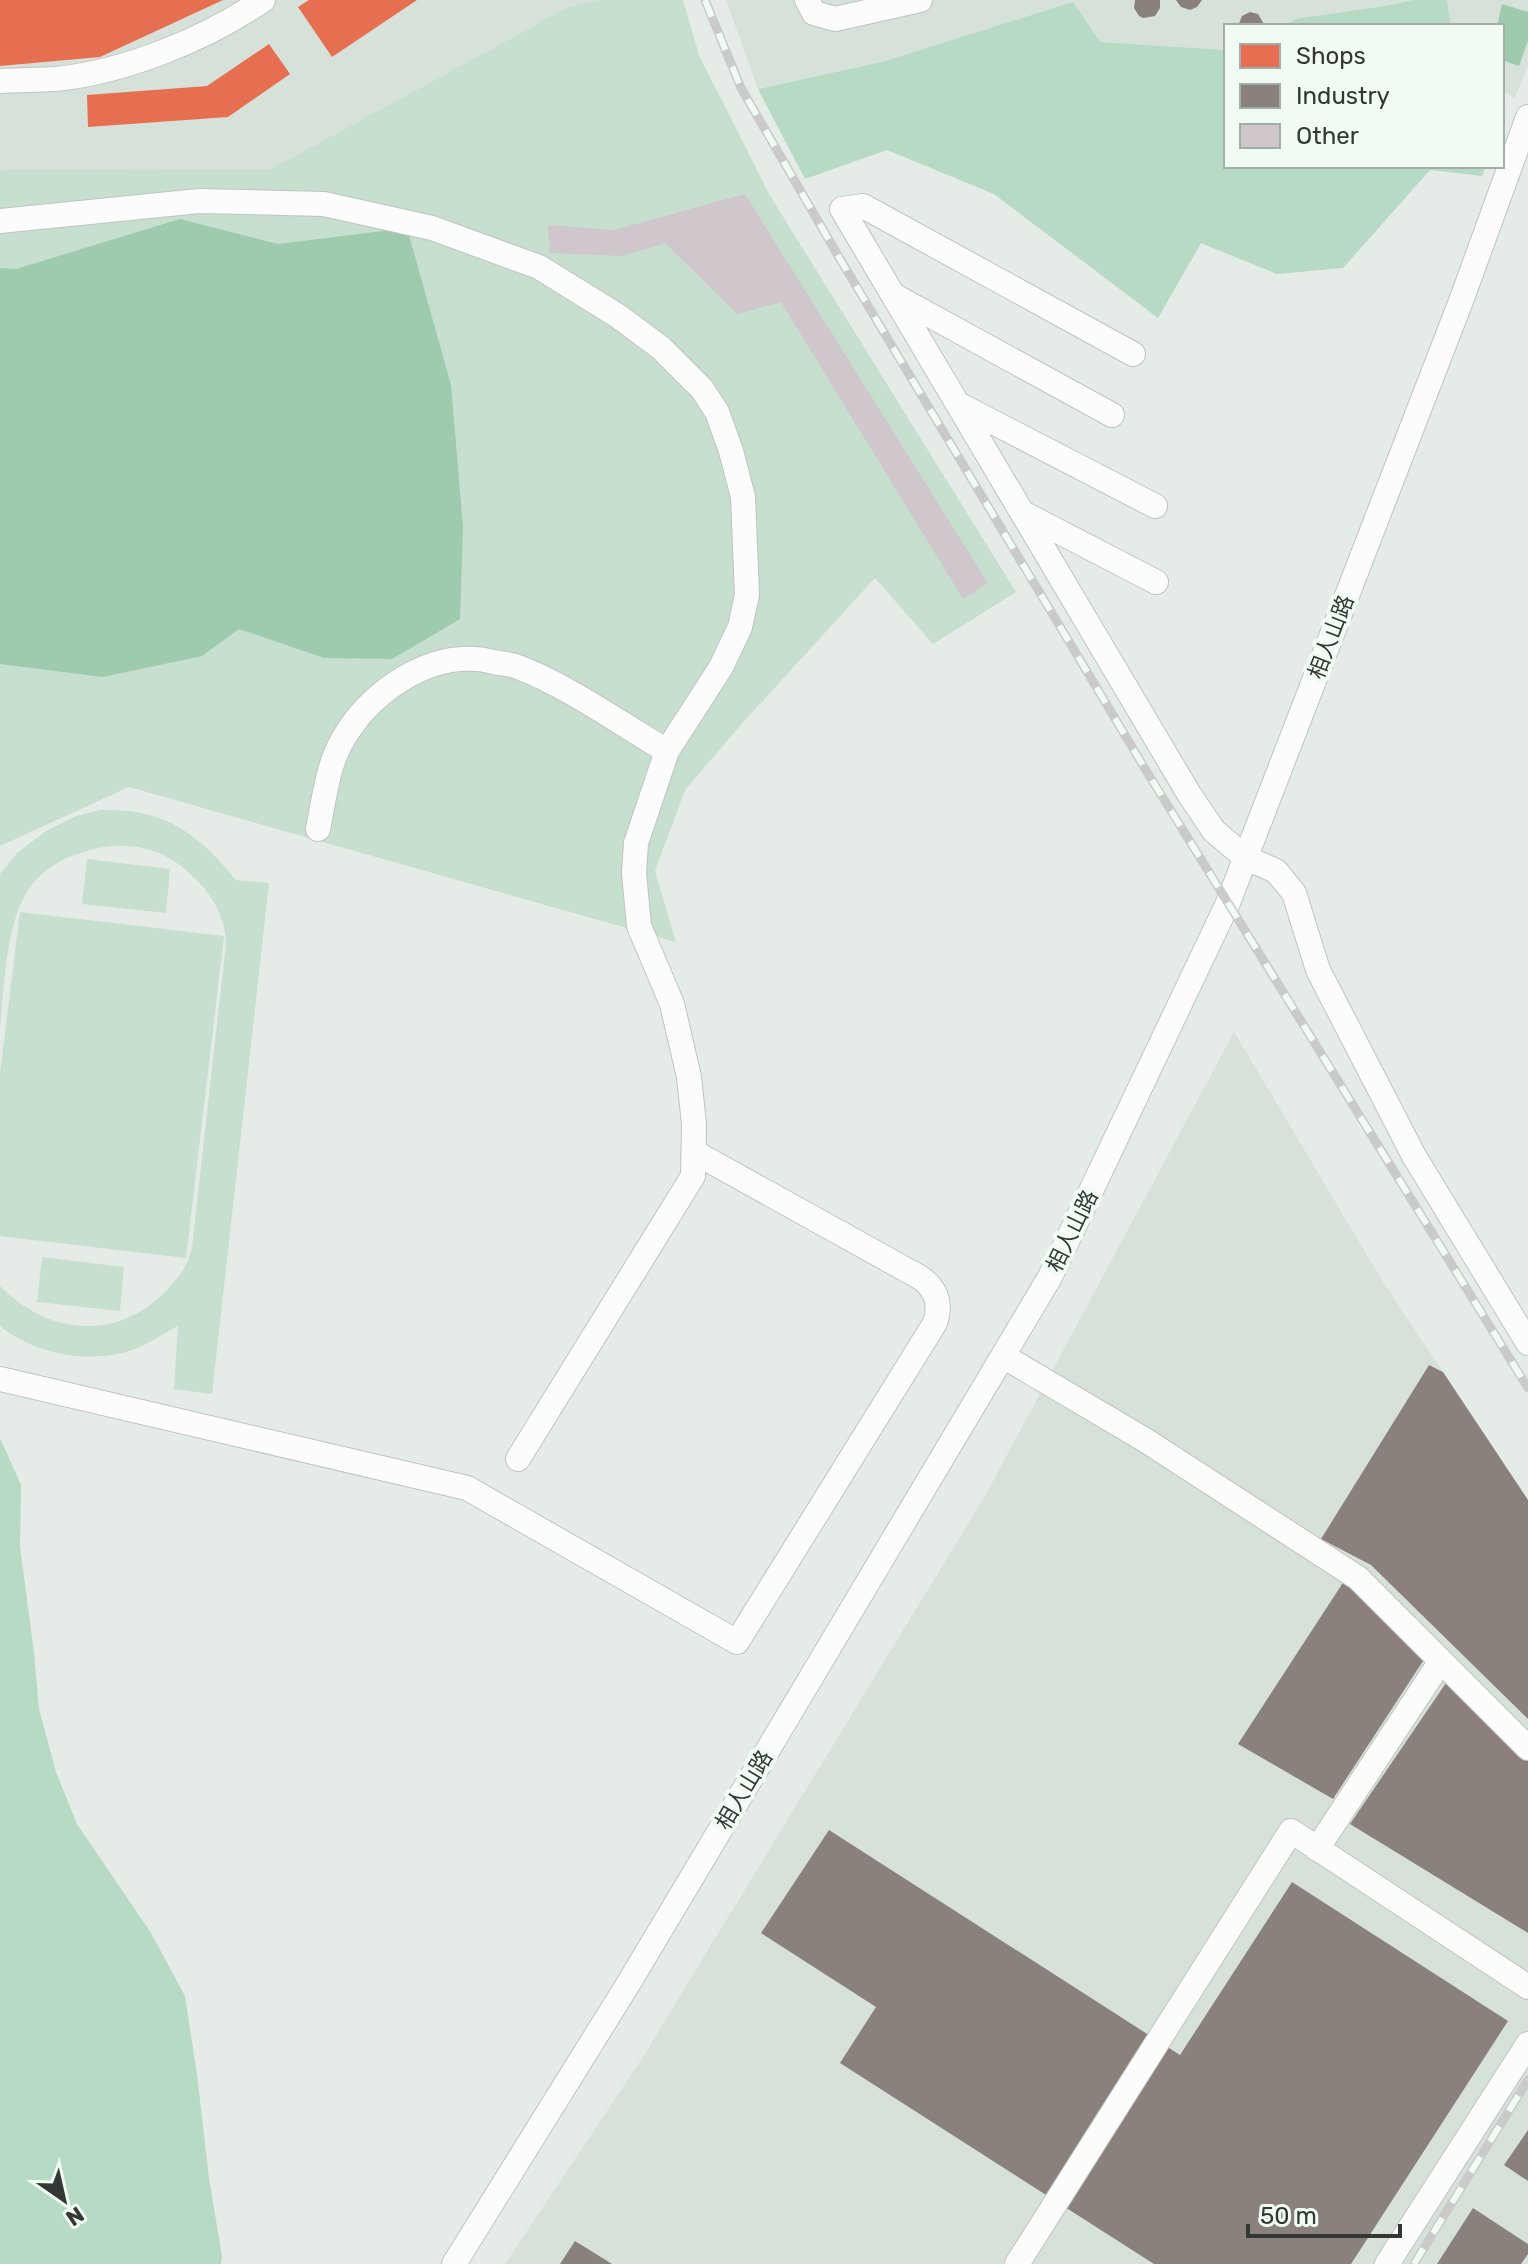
<svg xmlns="http://www.w3.org/2000/svg" width="1528" height="2264" font-family="Rubik,'Noto Sans SC',sans-serif">
<rect width="100%" height="100%" fill="#e5ebe7"/>
<!-- built -->
<path fill="#d6e2d9" d="M 0,0 L 598,0 L 568,7 L 271,169 L 4,172 L 0,170 Z
M 726,0 L 1413,0 L 1391,5 L 1295,19 L 1285,26 L 1226,26 L 1226,50 L 1100,42 L 886,61 L 758,89 Z
M 1447,0 L 1528,0 L 1528,65 L 1515,98 L 1502,91 L 1502,26 L 1451,26 Z
M 1234,1032 L 1385,1285 L 1528,1500 L 1528,2264 L 505,2264 L 641,2060 L 985,1496 Z"/>
<!-- green -->
<path fill="#c7dfcf" d="M 598,0 L 683,0 L 699,55 L 769,194 L 1016,592 L 933,644 L 875,578 L 739,727 L 685,790 L 655,871 L 676,942 L 129,787 L 0,846 L 0,170 L 271,169 L 568,7 Z
M 100,810 C 164,808 197,832 236,880 L 269,883 L 212,1394 L 174,1389 L 178,1326 C 161,1335 145,1346 127,1352 C 85,1363 34,1354 0,1326 L 0,1286 C 47,1334 114,1342 164,1293 C 178,1279 188,1266 192,1247 L 226,944 C 226,923 217,904 204,888 C 171,849 132,837 83,852 C 67,857 48,866 36,880 C 5,914 5,983 0,1027 L 0,874 L 17,853 L 46,831 L 76,816 Z
M 87,859 L 170,869 L 166,913 L 82,904 Z
M 20,912 L 224,936 L 186,1258 L 0,1236 L 0,1073 Z
M 42,1257 L 124,1267 L 120,1311 L 37,1302 Z"/>
<!-- forest -->
<path fill="#b6dac3" d="M 1413,0 L 1447,0 L 1451,26 L 1285,26 L 1295,19 L 1391,5 Z
M 1073,2 L 1100,42 L 1226,50 L 1226,166 L 1486,166 L 1482,176 L 1430,170 L 1343,268 L 1277,274 L 1201,243 L 1158,318 L 994,194 L 887,150 L 805,179 L 758,89 L 886,61 Z
M 0,1438 L 21,1485 L 20,1547 L 34,1653 L 39,1709 L 56,1772 L 77,1824 L 151,1933 L 185,1996 L 197,2074 L 209,2179 L 222,2256 L 221,2264 L 0,2264 Z"/>
<!-- water -->
<path fill="#9ecbae" d="M 1502,4 L 1528,12 L 1528,41 L 1519,66 L 1502,60 L 1502,26 L 1497,26 Z
M 180,219 L 278,244 L 407,228 L 451,385 L 463,527 L 460,619 L 392,659 L 324,658 L 239,629 L 202,656 L 103,677 L 0,664 L 0,268 L 16,269 Z"/>
<!-- shops -->
<path fill="#e76f51" d="M 0,0 L 223,0 L 100,57 L 0,66 Z
M 309,0 L 417,0 L 332,57 L 298,7 Z
M 269,44 L 290,74 L 228,117 L 88,127 L 87,95 L 207,86 Z"/>
<!-- industry -->
<path fill="#8a817c" d="M 1135,0 L 1160,0 L 1160,8 L 1155,16 L 1143,18 L 1139,16 L 1134,8 Z
M 1176,0 L 1202,0 L 1197,7 L 1190,10 L 1181,7 Z
M 1250,12 L 1258,14 L 1265,26 L 1238,26 L 1242,16 Z
M 1429,1365 L 1443,1372 L 1528,1500 L 1528,1719 L 1371,1565 L 1321,1539 Z
M 1346,1578 L 1425,1658 L 1333,1799 L 1238,1744 Z
M 1448,1680 L 1528,1761 L 1528,1933 L 1350,1824 Z
M 829,1830 L 1180,2055 L 1292,1882 L 1508,2021 L 1351,2264 L 1154,2264 L 840,2063 L 876,2007 L 761,1933 Z
M 1528,2130 L 1528,2181 L 1504,2165 Z
M 1473,2208 L 1528,2244 L 1528,2254 L 1521,2264 L 1437,2264 Z
M 575,2241 L 612,2264 L 560,2264 Z"/>
<!-- building -->
<path fill="#d0c7cc" d="M 745,194 L 988,583 L 963,599 L 781,302 L 737,314 L 665,243 L 622,256 L 550,253 L 548,225 L 614,230 Z"/>
<g fill="none" stroke-linecap="round" stroke-linejoin="round">
<defs>
<path id="minor" d="M 807,0 L 814,13 L 835,19 L 920,0
M 0,81 C 18,80 37,80 56,79 C 125,72 206,39 263,0
M 0,221 L 199,201 L 324,204 L 432,228 L 539,267 L 618,316 L 661,348 L 702,389 L 717,412 L 731,451 L 743,497 L 747,595 L 740,627 L 721,667 L 667,751 L 636,843 L 634,873 L 639,926 L 672,1004 L 689,1077 L 694,1124 L 693,1176 L 518,1459
M 893,295 L 1112,415
M 1133,354 L 863,206 L 842,209 L 1189,794 L 1214,831 L 1246,858 L 1276,871 L 1294,893 L 1318,970 L 1414,1156 L 1528,1343
M 958,404 L 1155,506
M 1023,513 L 1156,582
M 318,829 C 324,801 327,767 342,741 C 367,696 422,655 476,659 C 482,659 488,661 494,662 C 502,664 511,664 518,667 C 568,686 621,724 667,751
M 1003,1356 L 1145,1440 L 1358,1578 L 1528,1748
M 0,1379 L 467,1488 L 737,1642 L 935,1323 C 941,1305 937,1290 921,1278 L 694,1152
M 1317,1849 L 1441,1661
M 454,2264 L 630,1981 L 1050,1277 L 1228,903 L 1461,301 L 1528,117
M 1017,2264 L 1291,1831 L 1528,1987
M 1387,2264 L 1528,2044"/>
</defs>
<!-- minor casing -->
<use href="#minor" stroke="#c0c4c1" stroke-width="26"/>
<!-- minor -->
<use href="#minor" stroke="#fbfcfb" stroke-width="24"/>
<defs>
<path id="rail" d="M 705,0 L 741,88 L 840,259 L 1147,772 L 1528,1388
M 1414,2264 L 1528,2080"/>
</defs>
<!-- rail casing -->
<use href="#rail" stroke="#c9cac9" stroke-width="9"/>
<!-- rail -->
<use href="#rail" stroke="#f0fbf3" stroke-width="6" stroke-dasharray="18" stroke-linecap="butt"/>
</g>
<g text-anchor="middle" dominant-baseline="central" stroke-width="8" stroke-linejoin="round" paint-order="stroke">
<!-- street labels -->
<g font-size="22" fill="#343835" stroke="#f0fbf3">
<text transform="translate(1331 637) rotate(-69)">相人山路</text>
<text transform="translate(1072 1231) rotate(-64)">相人山路</text>
<text transform="translate(744 1790) rotate(-59)">相人山路</text>
</g>
</g>
<!-- legend -->
<rect x="1224" y="24" width="280" height="144" fill="#f0fbf3" stroke="#a5ada7" stroke-width="2"/>
<rect x="1240" y="44" width="40" height="24" fill="#e76f51" stroke="#a5ada7" stroke-width="2"/>
<text x="1296" y="64" font-size="24" fill="#343835">Shops</text>
<rect x="1240" y="84" width="40" height="24" fill="#8a817c" stroke="#a5ada7" stroke-width="2"/>
<text x="1296" y="104" font-size="24" fill="#343835">Industry</text>
<rect x="1240" y="124" width="40" height="24" fill="#d0c7cc" stroke="#a5ada7" stroke-width="2"/>
<text x="1296" y="144" font-size="24" fill="#343835">Other</text>
<!-- north arrow -->
<g transform="translate(64 2200) rotate(146)" stroke="#f0fbf3" stroke-width="6" paint-order="stroke">
<path d="M0-6L14 30L0 20L-14 30Z" fill="#343835"/>
<text y="-12" font-size="22" font-weight="bold" text-anchor="middle" fill="#343835">N</text>
</g>
<!-- scale -->
<path d="M1248 2224v12h152v-12" fill="none" stroke="#343835" stroke-width="4"/>
<text x="1260" y="2224" font-size="24" fill="#343835" stroke="#f0fbf3" stroke-width="6" paint-order="stroke">50 m</text>
</svg>
